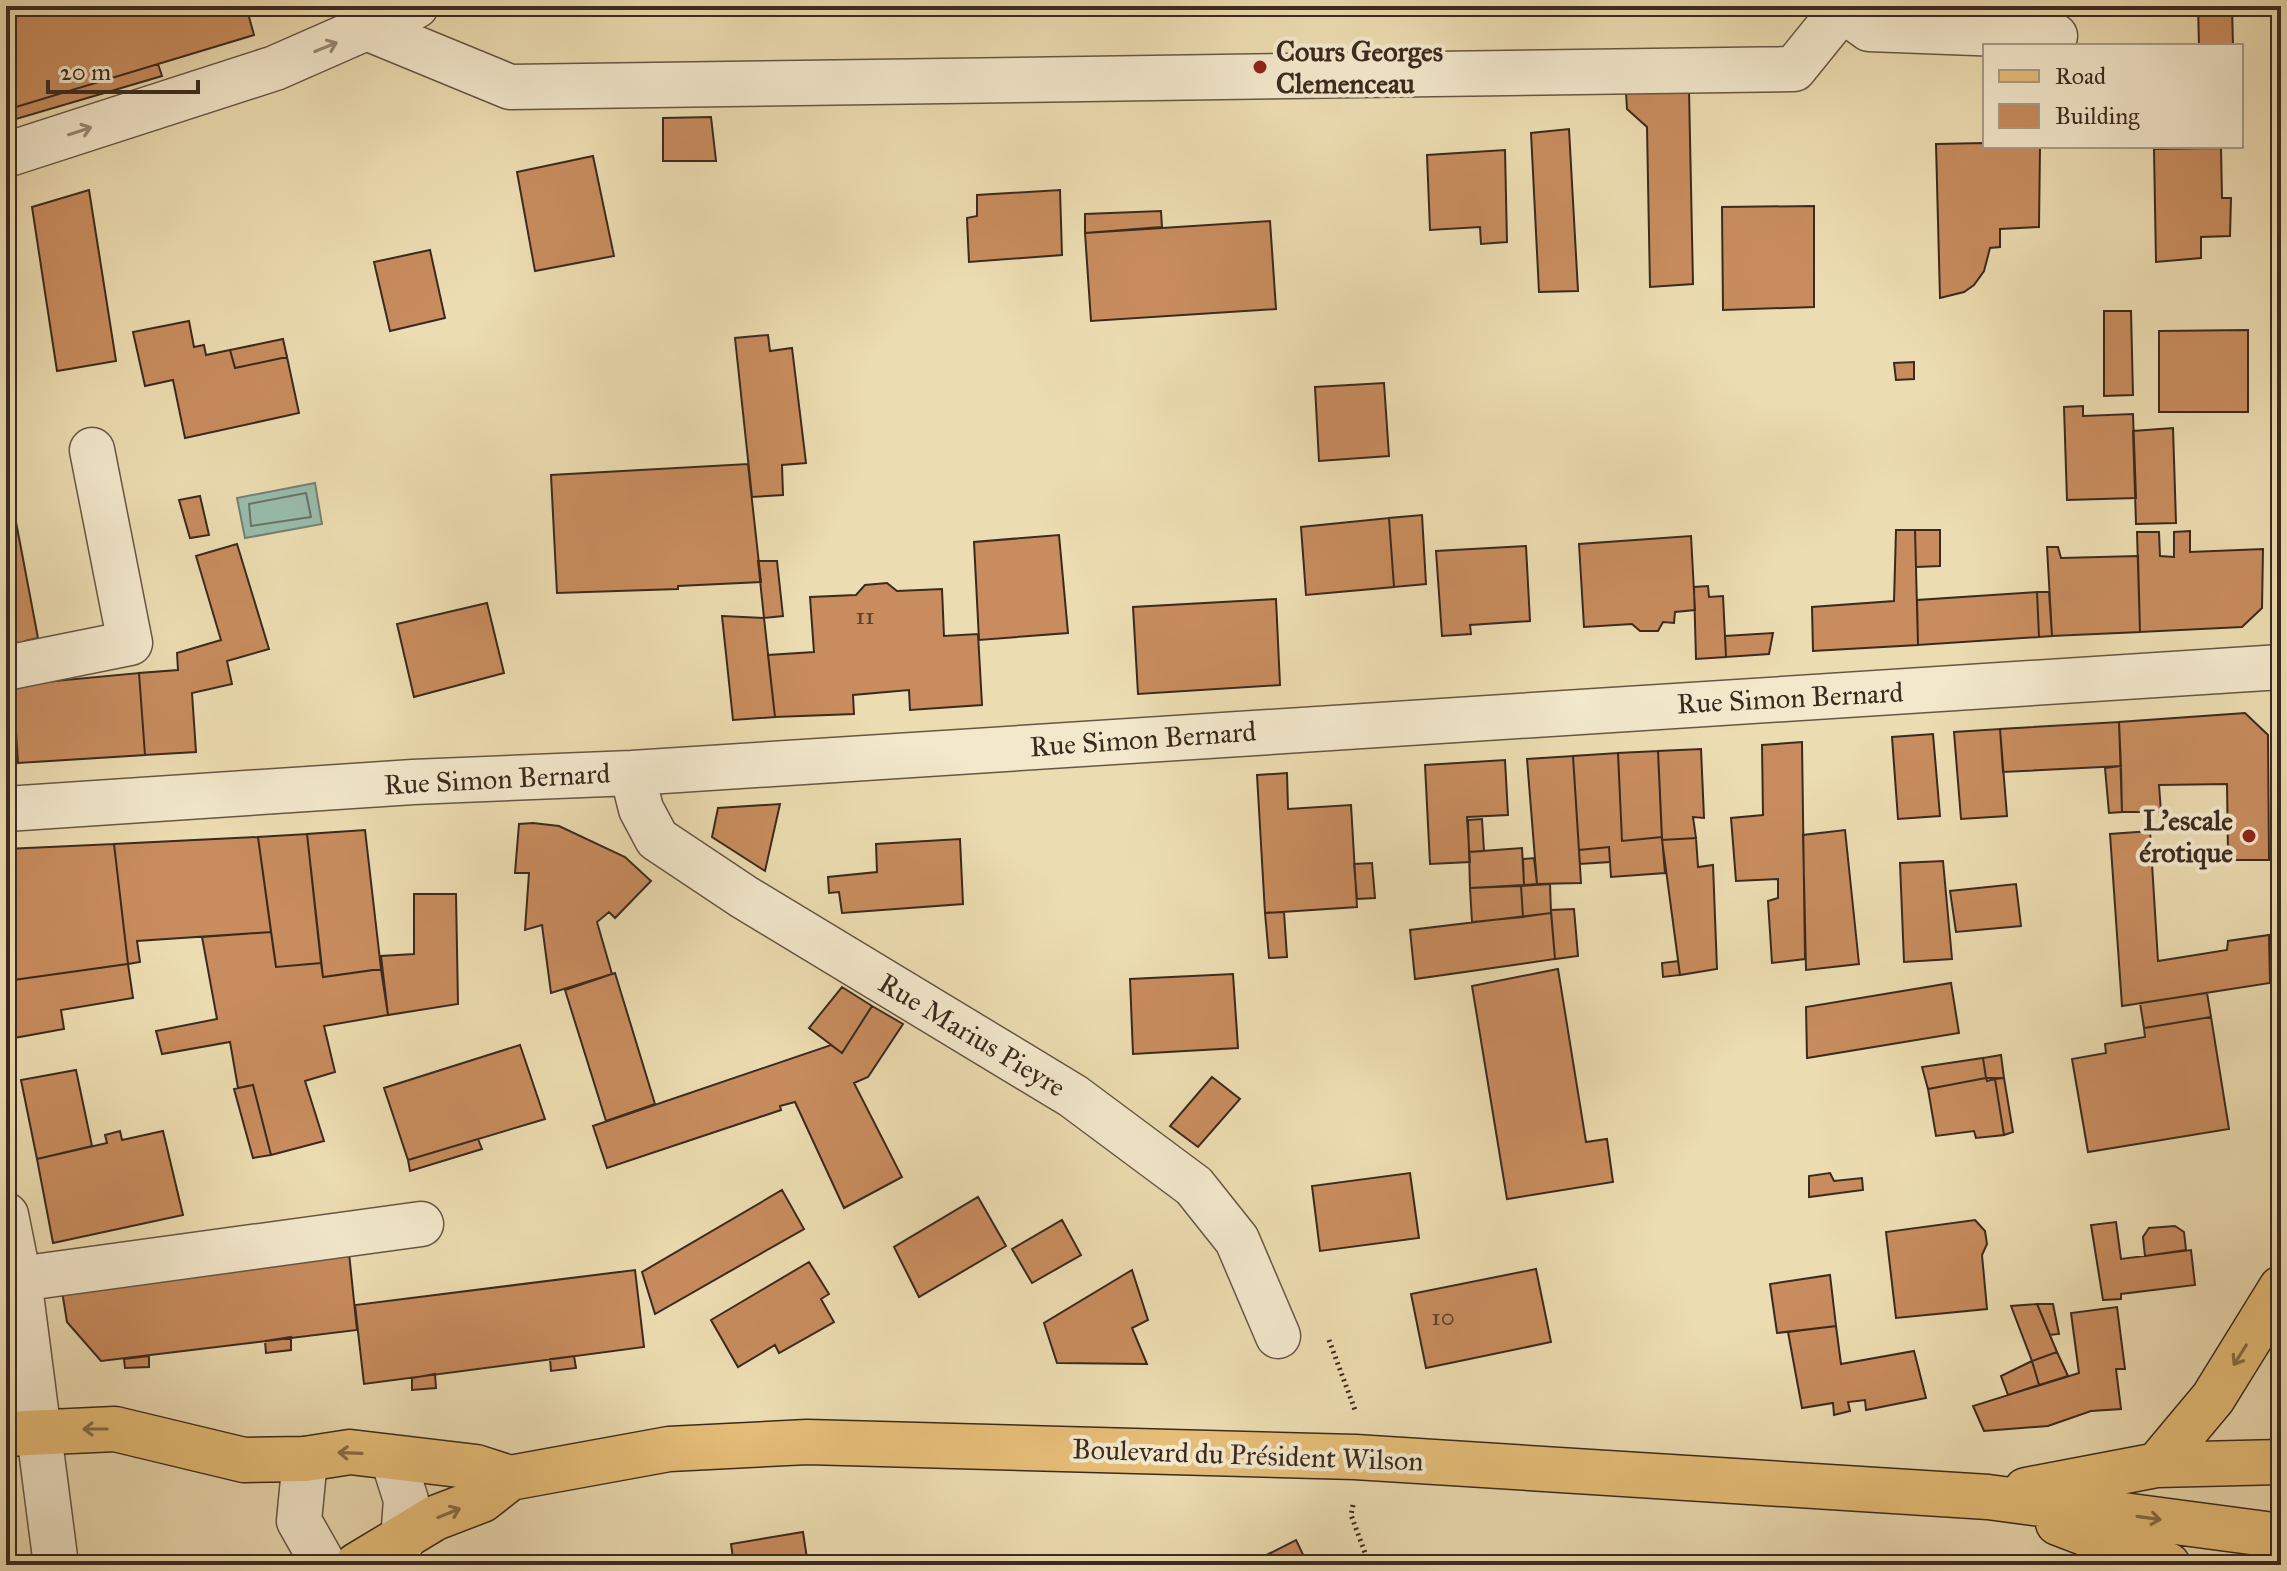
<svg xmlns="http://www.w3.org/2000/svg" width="2287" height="1571" font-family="'IM FELL Great Primer',serif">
<rect width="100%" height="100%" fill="#ecdcb1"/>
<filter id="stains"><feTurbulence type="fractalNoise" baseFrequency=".0025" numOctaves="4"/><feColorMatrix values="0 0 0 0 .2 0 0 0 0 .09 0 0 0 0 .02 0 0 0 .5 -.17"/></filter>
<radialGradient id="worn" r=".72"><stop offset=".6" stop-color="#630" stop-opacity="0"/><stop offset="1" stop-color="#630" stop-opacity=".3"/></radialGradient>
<!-- green -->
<path fill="#bebf87" stroke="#7c7453" stroke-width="2" d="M 1901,6 L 2067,6 L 2067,18 L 1902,21 Z"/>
<!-- water -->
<path fill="#99bcac" stroke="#738274" stroke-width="2" d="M 315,483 L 322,524 L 245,538 L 237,498 Z"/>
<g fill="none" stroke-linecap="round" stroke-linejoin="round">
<!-- shore -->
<path stroke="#6a7366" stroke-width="2" d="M 306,493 L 311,517 L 251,526 L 249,504 Z"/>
</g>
<!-- building -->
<path fill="#c88c5e" stroke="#3b2a1f" stroke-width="2" d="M 6,6 L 246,6 L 254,35 L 6,110 Z
M 2198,6 L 2232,6 L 2233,46 L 2184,46 L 2199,46 Z
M 158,64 L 162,76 L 6,122 L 6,110 Z
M 1689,89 L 1693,284 L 1650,287 L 1647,127 L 1627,109 L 1626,92 Z
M 711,117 L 716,161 L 663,161 L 663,118 Z
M 1569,129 L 1578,291 L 1539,292 L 1531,133 Z
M 1985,143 L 2040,146 L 2039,227 L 2000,229 L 2000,247 L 1990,248 L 1984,271 L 1974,285 L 1964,292 L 1940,298 L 1936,144 Z
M 2221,148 L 2222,198 L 2231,198 L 2230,236 L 2201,237 L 2201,258 L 2156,262 L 2154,149 Z
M 1505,150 L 1507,242 L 1481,244 L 1480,227 L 1430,230 L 1427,155 Z
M 593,156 L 614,256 L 535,271 L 517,172 Z
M 89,190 L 116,361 L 57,371 L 32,207 Z
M 1060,190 L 1062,255 L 969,262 L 967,218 L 977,216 L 977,195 Z
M 1814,206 L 1814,307 L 1723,310 L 1722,207 Z
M 1161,211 L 1162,227 L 1085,233 L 1085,214 Z
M 1270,221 L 1276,309 L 1091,321 L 1085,233 Z
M 430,250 L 445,318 L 390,331 L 374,262 Z
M 2104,311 L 2131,311 L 2133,395 L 2104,396 Z
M 189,321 L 194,347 L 204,345 L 206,355 L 230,350 L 235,368 L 287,357 L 299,413 L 185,438 L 173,380 L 145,386 L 133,332 Z
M 2248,330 L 2248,412 L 2159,412 L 2159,331 Z
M 768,335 L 770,351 L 792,348 L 806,463 L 782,465 L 783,495 L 752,497 L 735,338 Z
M 283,339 L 287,357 L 235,368 L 230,350 Z
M 1914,362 L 1914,379 L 1896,380 L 1894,363 Z
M 1384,383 L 1389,456 L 1319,461 L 1315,387 Z
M 2083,406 L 2083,416 L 2133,414 L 2136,498 L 2067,500 L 2064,407 Z
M 2173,428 L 2176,523 L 2136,524 L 2133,431 Z
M 748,464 L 761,582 L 678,586 L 678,589 L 557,593 L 551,475 Z
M 6,469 L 38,638 L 25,641 L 26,648 L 6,652 Z
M 200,496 L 209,535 L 190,538 L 179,500 Z
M 1422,515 L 1426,584 L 1394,587 L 1389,518 Z
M 1389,518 L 1394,587 L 1306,595 L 1301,527 Z
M 1896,530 L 1915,530 L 1918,645 L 1813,651 L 1812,607 L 1894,601 Z
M 1915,530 L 1940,530 L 1940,566 L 1916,567 Z
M 2190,531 L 2190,552 L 2263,549 L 2262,608 L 2242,627 L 2140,632 L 2137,532 L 2159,532 L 2160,556 L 2174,557 L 2174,532 Z
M 1059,535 L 1068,633 L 979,640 L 974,542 Z
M 1691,536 L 1695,610 L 1675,612 L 1674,623 L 1663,622 L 1658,631 L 1640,631 L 1632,624 L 1584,627 L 1579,544 Z
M 237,544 L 269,649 L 227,661 L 232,684 L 192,693 L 196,752 L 145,755 L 139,673 L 178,670 L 177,653 L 221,640 L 196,556 Z
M 1526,546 L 1530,621 L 1470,625 L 1471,634 L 1442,636 L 1436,551 Z
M 2047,547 L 2058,547 L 2061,558 L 2138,556 L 2140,632 L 2052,636 Z
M 758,561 L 777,561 L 783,616 L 764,618 Z
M 887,583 L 897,591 L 942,589 L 944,636 L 978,634 L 982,705 L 910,710 L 909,690 L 853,695 L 854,714 L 775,717 L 768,655 L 814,652 L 810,597 L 856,595 L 865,585 Z
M 1708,586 L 1709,597 L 1723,596 L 1726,657 L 1696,659 L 1694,587 Z
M 2037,592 L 2049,592 L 2052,636 L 2039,637 Z
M 2037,592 L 2039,637 L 1918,645 L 1917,600 Z
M 1276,599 L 1280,685 L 1138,694 L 1133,607 Z
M 487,603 L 504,673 L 414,697 L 397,624 Z
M 722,616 L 764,618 L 775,717 L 733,720 Z
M 1773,633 L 1769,654 L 1726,657 L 1725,636 Z
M 139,673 L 145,755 L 18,763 L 13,685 Z
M 6,685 L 13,685 L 18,763 L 6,764 Z
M 2245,713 L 2268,735 L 2269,860 L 2236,860 L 2228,854 L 2227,784 L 2159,785 L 2161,812 L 2122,812 L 2119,722 Z
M 2119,722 L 2121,766 L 2003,772 L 2000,729 Z
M 2000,729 L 2007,816 L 1961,819 L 1954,732 Z
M 1933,734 L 1940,816 L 1898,819 L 1892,737 Z
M 1802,742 L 1805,959 L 1772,963 L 1768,901 L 1778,898 L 1778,879 L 1736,881 L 1731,818 L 1763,815 L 1762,745 Z
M 1701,749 L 1704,818 L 1693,817 L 1696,838 L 1662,840 L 1658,751 Z
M 1658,751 L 1662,837 L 1622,841 L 1618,753 Z
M 1618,753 L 1622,841 L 1662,837 L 1665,873 L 1611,877 L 1609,847 L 1579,850 L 1573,756 Z
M 1573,756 L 1581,883 L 1537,884 L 1527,759 Z
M 1505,760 L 1508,815 L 1467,817 L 1470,862 L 1430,864 L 1425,765 Z
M 2121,766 L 2122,812 L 2109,813 L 2105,768 Z
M 1287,773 L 1288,809 L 1351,805 L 1357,907 L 1265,913 L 1257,775 Z
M 780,804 L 765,871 L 712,837 L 718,808 Z
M 1482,819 L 1484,851 L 1469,852 L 1468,820 Z
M 533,823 L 559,826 L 625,857 L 651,881 L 615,918 L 609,912 L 597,922 L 612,974 L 551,993 L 542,925 L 525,930 L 529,873 L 515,873 L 519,824 Z
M 365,830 L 381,969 L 323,977 L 307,834 Z
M 1845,830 L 1859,964 L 1806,970 L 1803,835 Z
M 2150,831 L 2158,961 L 2227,950 L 2228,941 L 2269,935 L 2270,983 L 2122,1006 L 2110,834 Z
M 307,834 L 321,963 L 276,967 L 258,837 Z
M 258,837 L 271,932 L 137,941 L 140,962 L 128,964 L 114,844 Z
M 1696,838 L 1698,867 L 1713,865 L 1717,969 L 1680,975 L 1662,840 Z
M 960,839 L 963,904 L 842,913 L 839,892 L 829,893 L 828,877 L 877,872 L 876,844 Z
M 114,844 L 128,964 L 6,981 L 6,849 Z
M 1609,847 L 1610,862 L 1580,864 L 1579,850 Z
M 1522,848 L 1524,885 L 1470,888 L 1469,852 Z
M 1534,858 L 1537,884 L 1524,885 L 1523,859 Z
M 1943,861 L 1952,959 L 1904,962 L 1900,863 Z
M 1372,863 L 1375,898 L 1357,899 L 1354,864 Z
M 1550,884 L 1551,913 L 1523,917 L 1521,886 Z
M 2016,884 L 2021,926 L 1956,932 L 1950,891 Z
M 1521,886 L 1523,917 L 1472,922 L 1470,888 Z
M 414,894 L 456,894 L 458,1004 L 388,1015 L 381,956 L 414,954 Z
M 1574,909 L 1578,956 L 1555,959 L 1551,910 Z
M 1284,912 L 1287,957 L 1269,958 L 1265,913 Z
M 1551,913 L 1555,959 L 1415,979 L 1410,930 Z
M 271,932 L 276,967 L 321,963 L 323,977 L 381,969 L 388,1015 L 324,1026 L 335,1072 L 305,1081 L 324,1141 L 271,1155 L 253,1085 L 238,1088 L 230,1042 L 162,1054 L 156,1031 L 217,1019 L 202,937 Z
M 1678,961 L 1680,975 L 1663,977 L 1662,963 Z
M 128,964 L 133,998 L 61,1010 L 64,1029 L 14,1038 L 6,981 Z
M 1558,969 L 1586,1142 L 1607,1139 L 1613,1182 L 1507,1199 L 1472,986 Z
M 615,973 L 655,1104 L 606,1121 L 565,990 Z
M 1233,974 L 1238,1048 L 1133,1054 L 1130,979 Z
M 1951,983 L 1959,1033 L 1807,1058 L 1806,1007 Z
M 842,987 L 872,1006 L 842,1053 L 809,1028 Z
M 2207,993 L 2211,1017 L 2144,1028 L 2140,1003 Z
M 872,1006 L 903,1024 L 868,1077 L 854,1083 L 902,1177 L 844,1208 L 795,1102 L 780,1106 L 781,1110 L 607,1168 L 593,1126 L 831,1045 L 842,1053 Z
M 2211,1017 L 2229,1129 L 2088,1152 L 2072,1059 L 2106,1053 L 2105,1044 L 2145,1037 L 2144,1028 Z
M 520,1045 L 545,1119 L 408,1160 L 384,1088 Z
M 2001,1055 L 2004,1078 L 1986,1078 L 1983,1058 Z
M 1983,1058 L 1986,1078 L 1928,1089 L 1922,1067 Z
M 76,1070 L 92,1146 L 37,1159 L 21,1080 Z
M 1212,1077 L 1240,1099 L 1198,1147 L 1170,1126 Z
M 1986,1078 L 1987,1081 L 1995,1079 L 2004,1135 L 1976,1138 L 1974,1131 L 1936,1136 L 1928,1089 Z
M 2004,1078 L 2013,1132 L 2004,1135 L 1995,1079 Z
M 253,1085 L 271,1155 L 253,1158 L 234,1089 Z
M 120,1131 L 122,1140 L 163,1131 L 183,1215 L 53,1243 L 37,1159 L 107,1143 L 105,1135 Z
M 478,1139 L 482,1149 L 410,1171 L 408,1160 Z
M 1410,1173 L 1419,1238 L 1320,1251 L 1312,1186 Z
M 1830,1173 L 1834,1181 L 1862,1178 L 1863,1190 L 1809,1197 L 1809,1176 Z
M 782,1190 L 804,1229 L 655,1314 L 642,1272 Z
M 978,1197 L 1006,1246 L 919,1297 L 894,1247 Z
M 1062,1220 L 1081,1255 L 1032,1283 L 1012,1249 Z
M 1975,1220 L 1985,1231 L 1987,1244 L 1982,1255 L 1987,1309 L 1896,1318 L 1886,1232 Z
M 2116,1222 L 2121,1259 L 2191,1250 L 2195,1285 L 2121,1294 L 2121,1299 L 2103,1300 L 2091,1225 Z
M 2175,1226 L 2184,1232 L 2186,1250 L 2145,1256 L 2143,1237 L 2149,1228 Z
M 349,1253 L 357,1330 L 101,1361 L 67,1322 L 62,1291 Z
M 809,1262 L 829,1294 L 821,1299 L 834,1322 L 779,1353 L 775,1345 L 738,1367 L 711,1320 Z
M 1536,1269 L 1551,1342 L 1426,1368 L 1411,1294 Z
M 635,1270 L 644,1347 L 364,1384 L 355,1305 Z
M 1132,1270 L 1148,1320 L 1132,1328 L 1147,1364 L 1057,1363 L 1044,1323 Z
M 1830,1275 L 1836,1326 L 1777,1333 L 1770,1284 Z
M 2037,1304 L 2053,1304 L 2059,1334 L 2050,1335 Z
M 2037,1304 L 2057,1352 L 2032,1361 L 2011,1306 Z
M 2117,1307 L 2125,1369 L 2116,1369 L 2121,1409 L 2091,1411 L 2048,1426 L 1984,1431 L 1973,1406 L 2079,1373 L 2071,1313 Z
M 1836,1326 L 1841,1364 L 1914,1351 L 1926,1398 L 1866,1410 L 1865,1400 L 1848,1402 L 1850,1411 L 1834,1415 L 1833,1403 L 1802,1408 L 1788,1332 Z
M 291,1337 L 291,1350 L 266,1353 L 265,1341 Z
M 2057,1352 L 2068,1376 L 2039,1385 L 2032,1361 Z
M 149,1356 L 149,1367 L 125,1368 L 124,1359 Z
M 574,1356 L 576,1368 L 551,1371 L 550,1359 Z
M 2032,1361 L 2039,1385 L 2008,1395 L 2001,1376 Z
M 435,1374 L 436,1388 L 412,1390 L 412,1378 Z
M 803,1532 L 808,1565 L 734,1565 L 731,1544 Z
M 1296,1540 L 1308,1565 L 1247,1565 Z
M 1504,1561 L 1609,1564 L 1609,1565 L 1504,1565 Z"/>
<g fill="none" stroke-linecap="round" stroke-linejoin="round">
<defs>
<path id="minor" d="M 1844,11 L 1869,29 L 2055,36
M 369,29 L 510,87 L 1794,69 L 1845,6
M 6,155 L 275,68 L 416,6
M 6,668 L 130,643 L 92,450
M 632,773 L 641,809 L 657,839 L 744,897 L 1073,1096 L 1194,1186 L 1237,1240 L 1278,1336
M 6,809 L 413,782 L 632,773 L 2281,667
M 6,1215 L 19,1279 L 56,1565
M 19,1279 L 421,1224
M 305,1459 L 299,1521 L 324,1565
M 393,1459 L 406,1500 L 403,1540"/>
<path id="major" d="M 6,1434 L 115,1429 L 244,1460 L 305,1459 L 350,1452 L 476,1467 L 510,1478
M 2157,1465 L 2213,1398 L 2281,1288
M 2026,1490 L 2157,1465 L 2281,1462
M 2058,1523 L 2168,1565
M 357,1565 L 435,1518 L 482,1500 L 510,1478 L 669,1449 L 807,1442 L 1355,1457 L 1988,1497 L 2281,1536"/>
</defs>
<!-- minor casing -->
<use href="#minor" stroke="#675644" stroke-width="47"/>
<!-- major casing -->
<use href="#major" stroke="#3b2a1f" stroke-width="47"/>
<!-- path -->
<path stroke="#3b2a1f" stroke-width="5" stroke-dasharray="2 4" stroke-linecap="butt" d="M 1329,1340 L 1355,1410
M 1353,1505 L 1351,1515 L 1368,1561 L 1376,1565"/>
<!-- minor -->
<use href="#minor" stroke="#f3e8cc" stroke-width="44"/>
<!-- major -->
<use href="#major" stroke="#e6be78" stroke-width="44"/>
</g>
<!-- one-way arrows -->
<defs><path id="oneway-shaft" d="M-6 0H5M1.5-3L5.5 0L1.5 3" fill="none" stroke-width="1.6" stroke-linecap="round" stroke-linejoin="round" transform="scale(2)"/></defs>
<g stroke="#978976">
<use href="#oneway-shaft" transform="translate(326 47) rotate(-22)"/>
<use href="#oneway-shaft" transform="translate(80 131) rotate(-18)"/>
</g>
<g stroke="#886d47">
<use href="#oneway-shaft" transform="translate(2240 1355) rotate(122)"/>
<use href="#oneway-shaft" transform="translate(95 1429) rotate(180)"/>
<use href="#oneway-shaft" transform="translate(350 1453) rotate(-178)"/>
<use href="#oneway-shaft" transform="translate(449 1513) rotate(-22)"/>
<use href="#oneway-shaft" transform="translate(2149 1518) rotate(8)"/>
</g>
<!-- markers -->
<g fill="#8f2418" stroke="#f3e8cc" stroke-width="3">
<circle cx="1260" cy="67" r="8"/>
<circle cx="2249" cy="836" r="8"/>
</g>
<g text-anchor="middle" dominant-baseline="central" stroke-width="8" stroke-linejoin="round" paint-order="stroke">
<!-- number labels -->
<g font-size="24" fill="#5e422f">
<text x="865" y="616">11</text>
<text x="1443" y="1317">10</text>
</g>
<!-- poi labels -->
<g font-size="28" font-weight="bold" fill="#3b2a1f" stroke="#f3e8cc" text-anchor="start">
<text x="1276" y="51">Cours Georges<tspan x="1276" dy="32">Clemenceau</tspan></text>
<text x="2233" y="820" text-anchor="end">L'escale<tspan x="2233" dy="32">érotique</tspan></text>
</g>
<!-- street labels -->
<g font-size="28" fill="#3b2a1f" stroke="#f3e8cc">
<text transform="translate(1790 698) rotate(-3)">Rue Simon Bernard</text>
<text transform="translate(1143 739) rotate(-4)">Rue Simon Bernard</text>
<text transform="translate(497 779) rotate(-3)">Rue Simon Bernard</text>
<text transform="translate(972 1035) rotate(31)">Rue Marius Pieyre</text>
<text transform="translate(1248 1455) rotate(2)">Boulevard du Président Wilson</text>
</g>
</g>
<!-- margin -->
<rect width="2287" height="1571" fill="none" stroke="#ecdcb1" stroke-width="32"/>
<rect x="8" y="8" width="2271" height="1555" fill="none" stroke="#3b2a1f" stroke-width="4"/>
<rect x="16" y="16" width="2255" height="1539" fill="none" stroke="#3b2a1f" stroke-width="2"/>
<!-- legend -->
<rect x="1983" y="44" width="260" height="104" fill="#f3e8cc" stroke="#a99c87" stroke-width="2"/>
<rect x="1999" y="70" width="40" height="12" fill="#e6be78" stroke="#a99c87" stroke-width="2"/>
<text x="2055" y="84" font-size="24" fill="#3b2a1f">Road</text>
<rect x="1999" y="104" width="40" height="24" fill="#c88c5e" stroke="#a99c87" stroke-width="2"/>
<text x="2055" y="124" font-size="24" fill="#3b2a1f">Building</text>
<!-- scale -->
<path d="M48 80v12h150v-12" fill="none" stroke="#3b2a1f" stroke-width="4"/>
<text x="60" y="80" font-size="24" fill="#3b2a1f" stroke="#f3e8cc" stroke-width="6" paint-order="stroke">20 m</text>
<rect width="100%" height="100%" filter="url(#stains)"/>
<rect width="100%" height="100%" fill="url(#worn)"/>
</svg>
